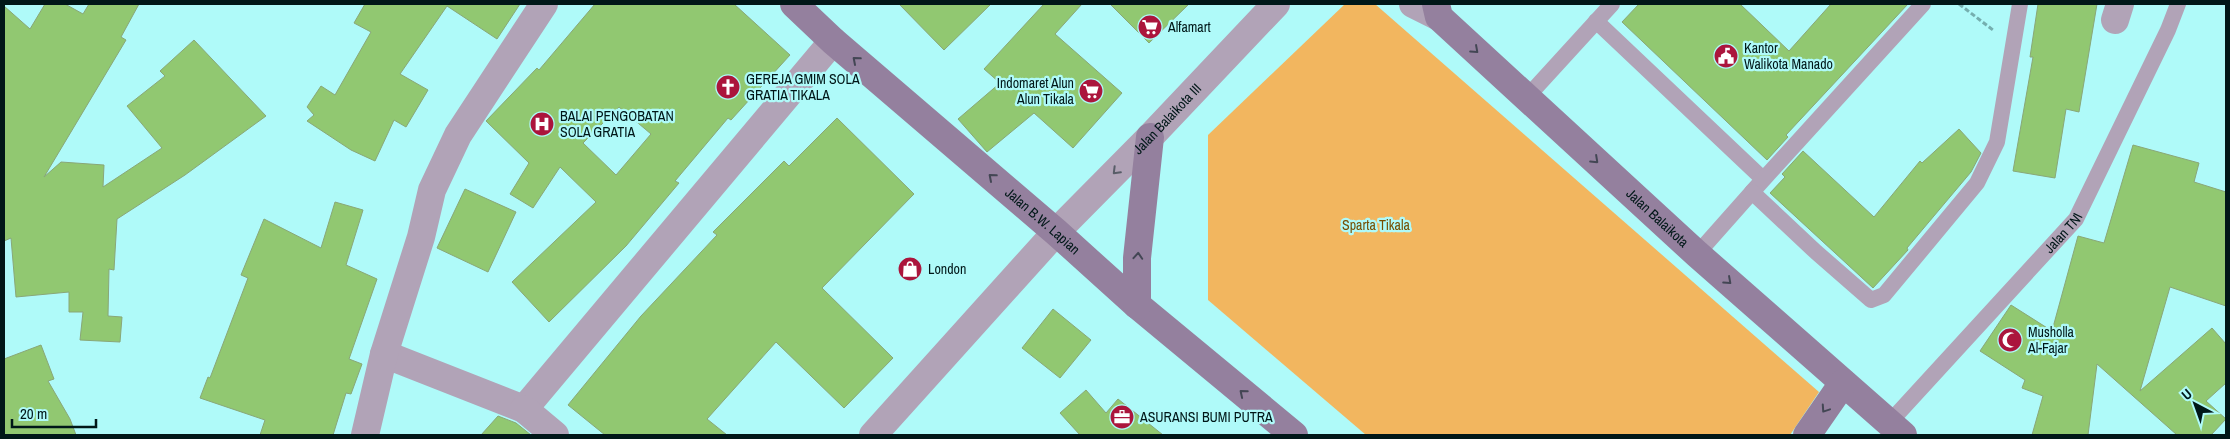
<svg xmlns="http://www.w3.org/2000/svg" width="2230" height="439" font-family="'Archivo Narrow',sans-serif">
<rect width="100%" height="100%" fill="#affaf9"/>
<!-- green -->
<path fill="#f2b65f" d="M 1345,4 L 1375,4 L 1819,392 L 1790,435 L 1366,435 L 1208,300 L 1208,135 Z"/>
<!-- building -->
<path fill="#91c871" stroke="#89a778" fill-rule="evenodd" d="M 45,4 L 65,4 L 83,14 L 89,4 L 139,4 L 121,37 L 126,40 L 44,177 L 61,162 L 104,165 L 103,187 L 162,148 L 127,106 L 165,76 L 160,71 L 194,40 L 266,116 L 185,175 L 117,219 L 114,270 L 109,269 L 108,316 L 122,317 L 120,342 L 80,340 L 83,312 L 69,312 L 69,292 L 16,297 L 11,238 L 4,241 L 4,6 L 30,29 Z
M 365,4 L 520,4 L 497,39 L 447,6 L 400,74 L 428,90 L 406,127 L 394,120 L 375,161 L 351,150 L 307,121 L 314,115 L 307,107 L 321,86 L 335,95 L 371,32 L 354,23 Z
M 595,4 L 734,4 L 790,55 L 731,120 L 728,118 L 675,181 L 679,183 L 626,246 L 549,322 L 512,282 L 596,202 L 560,167 L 533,208 L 510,194 L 529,163 L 486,121 L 537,68 L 539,70 ZM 619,107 L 651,134 L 616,175 L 583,143 Z
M 899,4 L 991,4 L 944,50 Z
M 1044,4 L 1082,4 L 1055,34 L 1122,93 L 1073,148 L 1034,113 L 987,152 L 958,119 L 1000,83 L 984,69 Z
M 1110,4 L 1189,4 L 1149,43 Z
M 1639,4 L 1740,4 L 1789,51 L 1831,4 L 1908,4 L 1786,135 L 1788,137 L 1767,160 L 1622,22 Z
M 2038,4 L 2097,4 L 2079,112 L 2066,109 L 2055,178 L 2013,171 L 2033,57 L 2030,57 Z
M 837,118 L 914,194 L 822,288 L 893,358 L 844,408 L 776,342 L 707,419 L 727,435 L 605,435 L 568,405 L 641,316 L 717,235 L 713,232 L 784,161 L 789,166 Z
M 1959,129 L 1981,153 L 1971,172 L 1907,248 L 1908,250 L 1873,288 L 1770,193 L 1785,177 L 1782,174 L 1803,151 L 1874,217 L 1920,161 L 1922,163 Z
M 2133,145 L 2199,163 L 2194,182 L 2226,192 L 2226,306 L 2170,287 L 2140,391 L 2212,328 L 2226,344 L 2226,383 L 2206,401 L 2226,419 L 2211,435 L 2177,435 L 2097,364 L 2088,435 L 2032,435 L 2043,396 L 2022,388 L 2025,380 L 1980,351 L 2011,305 L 2052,331 L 2078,236 L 2104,243 Z
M 465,189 L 516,212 L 488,272 L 437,248 Z
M 335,202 L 363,210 L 346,265 L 377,279 L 349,359 L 362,364 L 351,394 L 346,393 L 333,435 L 260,435 L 265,420 L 200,398 L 208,377 L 210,378 L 248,278 L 241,275 L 264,219 L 321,248 Z
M 1053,309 L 1091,340 L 1060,378 L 1022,348 Z
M 41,345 L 54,379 L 48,381 L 70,419 L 76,435 L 4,435 L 4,359 Z
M 1086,390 L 1106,413 L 1118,399 L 1163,435 L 1080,435 L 1060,413 Z
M 498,416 L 516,423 L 531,435 L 481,435 Z"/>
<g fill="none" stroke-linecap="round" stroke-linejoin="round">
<!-- path -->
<path stroke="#75afaf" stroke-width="3" stroke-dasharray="5 2.5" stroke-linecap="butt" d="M 1959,4 L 1993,30"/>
<!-- lane -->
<g stroke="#b1a3b7" stroke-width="16">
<path d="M 1596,21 L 1763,179"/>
<path d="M 1527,97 L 1612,4"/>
<path d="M 1752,192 L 1923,4"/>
<path d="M 1697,254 L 1752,192 L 1816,252 L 1871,300 L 1884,295 L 1977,183 L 1997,142 L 2020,4"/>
<path id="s1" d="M 1889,423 L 2076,219 L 2168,30 L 2178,4"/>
</g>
<!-- street -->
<g stroke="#b1a3b7" stroke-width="28">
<path d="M 1413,4 L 1439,17"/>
<path d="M 2115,20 L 2120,4"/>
<path d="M 384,354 L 524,409 L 833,41"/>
<path d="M 524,409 L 555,435"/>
<path d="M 365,435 L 384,354 L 421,237 L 432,190 L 458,135 L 544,4"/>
<path id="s2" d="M 873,435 L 1056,232 L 1150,137 L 1276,4"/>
</g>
<!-- secondary -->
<g stroke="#94809e" stroke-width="28">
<path id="s3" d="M 794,4 L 833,41 L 1056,232 L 1137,305 L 1294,435"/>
<path id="s4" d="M 1436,4 L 1439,17 L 1697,254 L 1903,435"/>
<path d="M 1137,305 L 1137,258 L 1150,137"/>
<path d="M 1807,435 L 1843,383"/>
</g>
</g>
<!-- one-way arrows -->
<defs><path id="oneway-chevron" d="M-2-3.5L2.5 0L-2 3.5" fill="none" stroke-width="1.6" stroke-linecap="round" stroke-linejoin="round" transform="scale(1.25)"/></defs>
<g stroke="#434654">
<use href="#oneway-chevron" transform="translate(1475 50) rotate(42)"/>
<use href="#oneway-chevron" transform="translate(856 60) rotate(-139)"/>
<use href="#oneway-chevron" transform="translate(1595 160) rotate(43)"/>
<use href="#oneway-chevron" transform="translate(992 177) rotate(-139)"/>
<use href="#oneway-chevron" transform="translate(1138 256) rotate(-86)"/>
<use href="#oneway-chevron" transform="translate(1728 281) rotate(42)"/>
<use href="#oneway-chevron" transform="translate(1243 393) rotate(-140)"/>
<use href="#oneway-chevron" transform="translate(1825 409) rotate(124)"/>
</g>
<use stroke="#585d68" href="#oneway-chevron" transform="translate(1116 171) rotate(135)"/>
<!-- icons -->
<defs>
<symbol id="supermarket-disc" viewBox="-11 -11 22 22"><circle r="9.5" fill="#ab153c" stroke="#affaf9"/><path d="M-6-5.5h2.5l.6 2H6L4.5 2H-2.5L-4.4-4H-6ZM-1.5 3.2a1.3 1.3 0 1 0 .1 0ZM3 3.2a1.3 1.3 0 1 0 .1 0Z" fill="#fff"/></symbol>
<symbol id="civic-disc" viewBox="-11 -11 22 22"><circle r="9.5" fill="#ab153c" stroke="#affaf9"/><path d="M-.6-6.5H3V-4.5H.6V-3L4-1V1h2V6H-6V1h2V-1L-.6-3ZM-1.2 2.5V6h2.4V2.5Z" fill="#fff"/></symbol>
<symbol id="church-disc" viewBox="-11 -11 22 22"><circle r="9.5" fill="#ab153c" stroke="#affaf9"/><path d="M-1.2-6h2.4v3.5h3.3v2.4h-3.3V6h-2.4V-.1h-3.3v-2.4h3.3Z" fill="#fff"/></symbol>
<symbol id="hospital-disc" viewBox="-11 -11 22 22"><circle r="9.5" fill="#ab153c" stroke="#affaf9"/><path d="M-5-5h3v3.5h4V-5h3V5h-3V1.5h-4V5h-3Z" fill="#fff"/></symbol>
<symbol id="shop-disc" viewBox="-11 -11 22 22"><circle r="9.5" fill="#ab153c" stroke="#affaf9"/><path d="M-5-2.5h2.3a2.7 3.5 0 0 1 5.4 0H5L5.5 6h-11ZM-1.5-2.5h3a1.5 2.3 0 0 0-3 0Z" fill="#fff"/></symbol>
<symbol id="mosque-disc" viewBox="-11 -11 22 22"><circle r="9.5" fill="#ab153c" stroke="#affaf9"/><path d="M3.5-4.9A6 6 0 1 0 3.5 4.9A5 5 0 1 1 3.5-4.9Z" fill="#fff"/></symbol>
<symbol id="office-disc" viewBox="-11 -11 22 22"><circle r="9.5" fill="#ab153c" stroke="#affaf9"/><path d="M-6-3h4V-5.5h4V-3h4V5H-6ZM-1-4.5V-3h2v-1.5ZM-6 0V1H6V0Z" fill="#fff"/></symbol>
</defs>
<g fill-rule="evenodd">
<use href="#supermarket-disc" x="1136" y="13" width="28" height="28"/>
<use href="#civic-disc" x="1712" y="42" width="28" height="28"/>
<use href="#church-disc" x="714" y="73" width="28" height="28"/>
<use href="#supermarket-disc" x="1077" y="77" width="28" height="28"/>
<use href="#hospital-disc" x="528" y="110" width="28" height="28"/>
<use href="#shop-disc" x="896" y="255" width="28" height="28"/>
<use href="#mosque-disc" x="1996" y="326" width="28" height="28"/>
<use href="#office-disc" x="1108" y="403" width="28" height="28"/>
</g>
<g text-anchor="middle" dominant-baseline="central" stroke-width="4.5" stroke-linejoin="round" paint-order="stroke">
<!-- poi labels -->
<g font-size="14" fill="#001718" stroke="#affaf9" text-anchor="start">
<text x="1168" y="27">Alfamart</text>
<text x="1744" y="48">Kantor<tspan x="1744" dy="16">Walikota Manado</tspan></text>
<text x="746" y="79">GEREJA GMIM SOLA<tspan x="746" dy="16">GRATIA TIKALA</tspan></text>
<text x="1074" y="83" text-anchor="end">Indomaret Alun<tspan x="1074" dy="16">Alun Tikala</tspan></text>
<text x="560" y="116">BALAI PENGOBATAN<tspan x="560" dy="16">SOLA GRATIA</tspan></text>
<text x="928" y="269">London</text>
<text x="2028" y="332">Musholla<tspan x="2028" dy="16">Al-Fajar</tspan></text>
<text x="1140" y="417">ASURANSI BUMI PUTRA</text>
</g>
<!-- street labels -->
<g font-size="14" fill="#001718" stroke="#affaf9">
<text stroke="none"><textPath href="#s2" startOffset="432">Jalan Balaikota III</textPath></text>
<text stroke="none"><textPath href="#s4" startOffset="310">Jalan Balaikota</textPath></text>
<text stroke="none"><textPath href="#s3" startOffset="330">Jalan B.W. Lapian</textPath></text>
<text stroke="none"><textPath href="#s1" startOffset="258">Jalan TNI</textPath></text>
</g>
<!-- park labels -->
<g font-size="14" fill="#764e02" stroke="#affaf9">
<text x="1376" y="225">Sparta Tikala</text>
</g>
</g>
<!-- border -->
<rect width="2230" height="439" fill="none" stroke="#001718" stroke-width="10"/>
<!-- north arrow -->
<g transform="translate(2195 404) rotate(319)" stroke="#affaf9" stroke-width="4" paint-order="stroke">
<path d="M0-4L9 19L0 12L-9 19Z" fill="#001718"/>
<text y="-8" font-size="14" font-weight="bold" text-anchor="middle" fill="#001718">U</text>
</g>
<!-- scale -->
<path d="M12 419v8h84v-8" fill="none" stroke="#001718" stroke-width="2.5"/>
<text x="20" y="419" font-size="15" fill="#001718" stroke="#affaf9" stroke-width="4" paint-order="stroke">20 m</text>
</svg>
